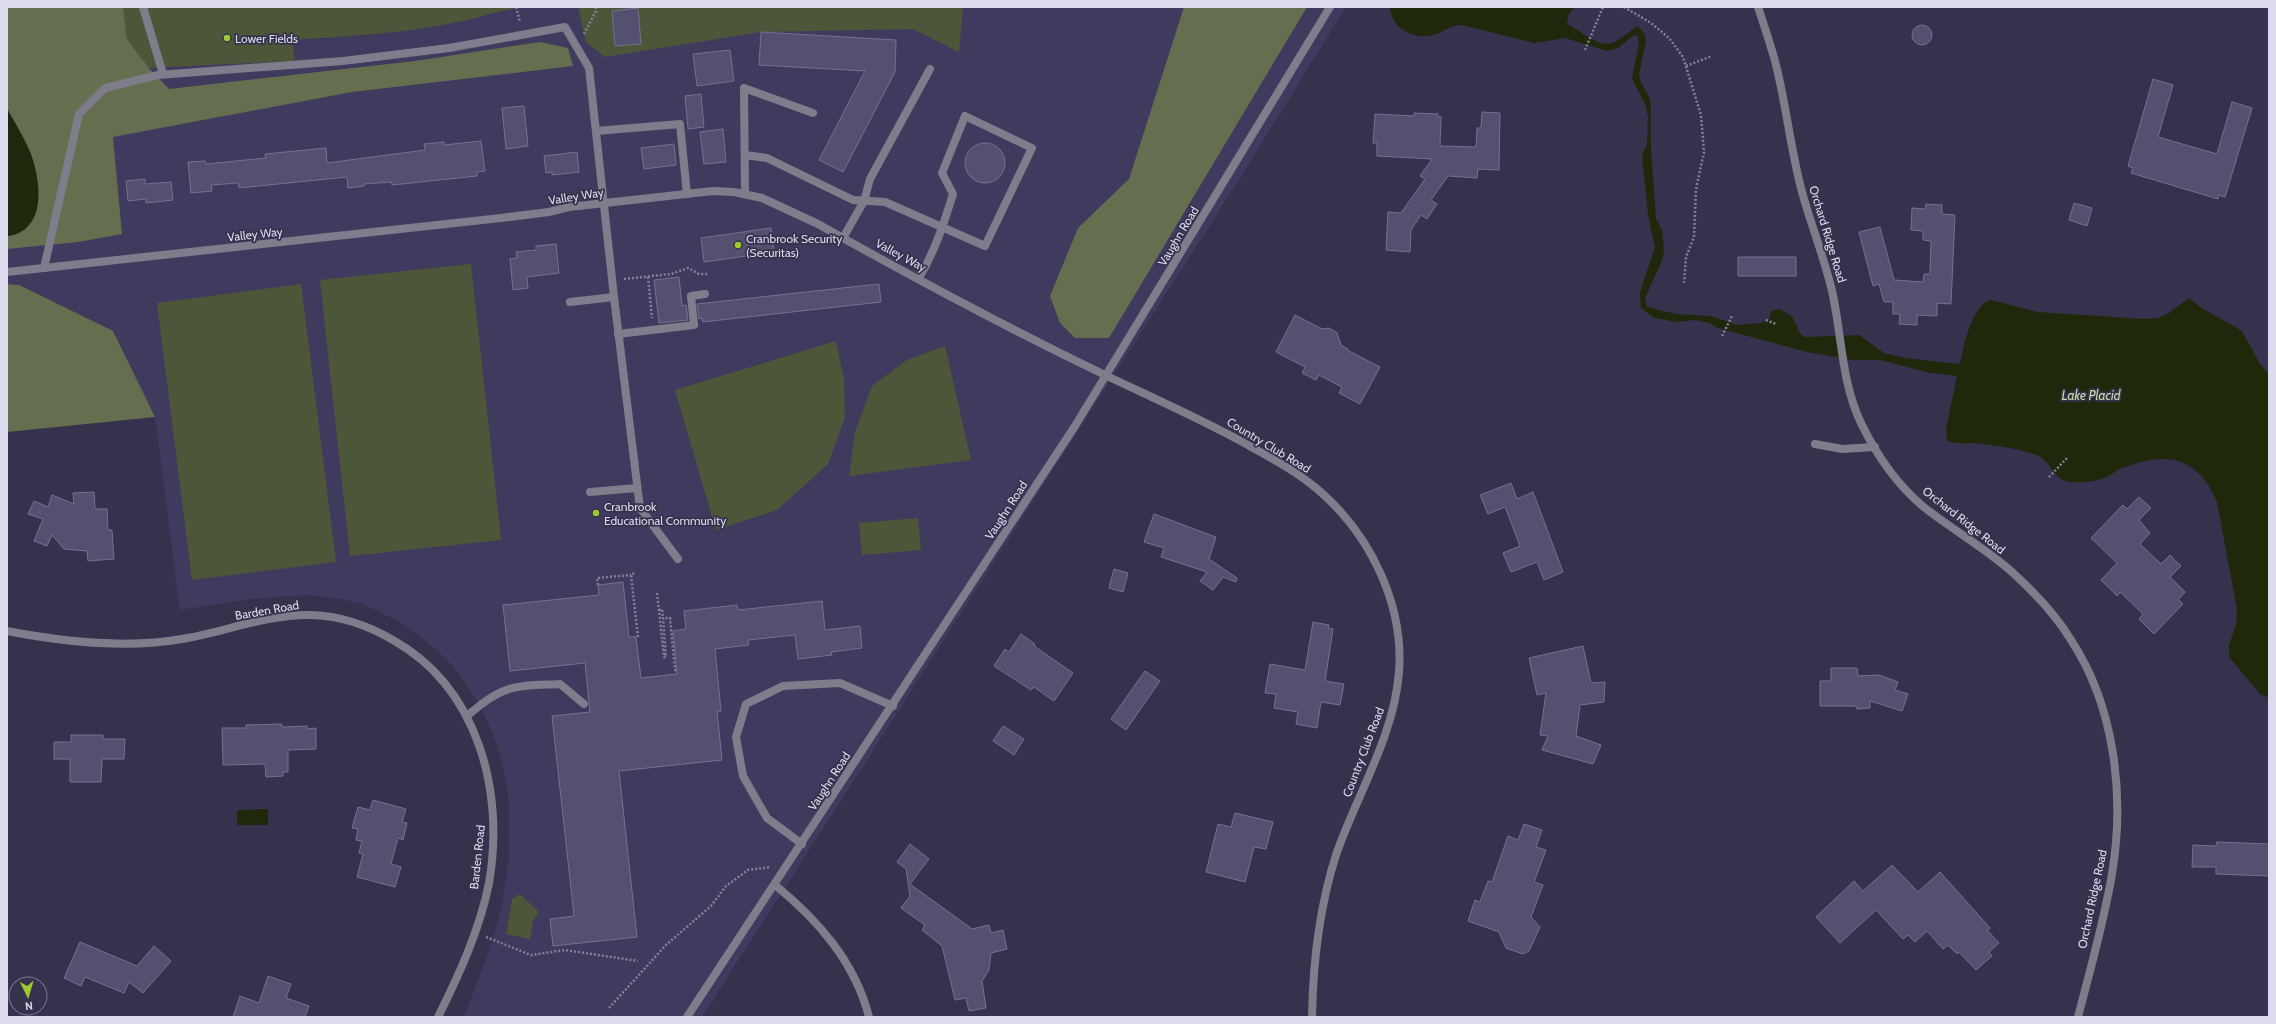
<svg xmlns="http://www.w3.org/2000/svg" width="2276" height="1024" font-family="Cabin,sans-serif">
<rect width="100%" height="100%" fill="#36324e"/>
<!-- built -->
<path fill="#403b5e" d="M 7,7 L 1346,7 L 1230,194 L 702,1017 L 464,1017 L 490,949 L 502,907 L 509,857 L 509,808 L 507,785 L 497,744 L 480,705 L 453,666 L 437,650 L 402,623 L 363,604 L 341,599 L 307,595 L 290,596 L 249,599 L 180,610 L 155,417 L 7,432 Z"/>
<!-- green -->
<path fill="#4c5739" d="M 123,7 L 523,7 C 500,10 479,18 457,22 C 403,34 347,36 292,40 L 295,61 L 149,68 L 127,39 Z
M 578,7 L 963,7 L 959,52 L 913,29 L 761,32 L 605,57 L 586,42 Z
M 471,264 L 501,540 L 350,556 L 320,280 Z
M 301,284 L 336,562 L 192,580 L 157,303 Z
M 836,341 L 844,380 L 845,417 L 828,464 L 777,510 L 716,530 L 675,390 Z
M 945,346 L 971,460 L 849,476 L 855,432 L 872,386 L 907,360 Z
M 918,518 L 921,550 L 862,555 L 859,523 Z
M 520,894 L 539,912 L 533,921 L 530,939 L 506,934 L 512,899 Z"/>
<!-- forest -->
<path fill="#636f4f" d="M 7,7 L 123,7 L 127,39 L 149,68 L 169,89 L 415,61 L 540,42 L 568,48 L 573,66 L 352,92 L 113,137 L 122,234 L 78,242 L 7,249 L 7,236 L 17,234 L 26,228 L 36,213 L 38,192 L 31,153 L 7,108 Z
M 1184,7 L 1307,7 L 1109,338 L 1075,338 L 1060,323 L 1050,296 L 1078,228 L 1129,179 Z
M 7,284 L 19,285 L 113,331 L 155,417 L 7,432 Z"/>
<!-- water -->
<path fill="#1f280b" d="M 1390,7 L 1575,7 L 1569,14 L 1567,24 C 1578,29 1598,48 1612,43 C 1621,40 1629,31 1638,26 L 1645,35 L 1646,41 L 1639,75 L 1641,83 L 1649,96 L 1651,108 L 1651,148 L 1656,219 L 1662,230 L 1664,249 L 1663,258 L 1645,298 L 1647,307 L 1676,314 L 1711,316 L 1737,325 L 1759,323 L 1769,320 L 1771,311 L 1779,309 L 1792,316 L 1800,333 L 1804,337 L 1859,335 L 1884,353 L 1905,358 L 1960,364 C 1963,347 1972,304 1991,300 L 2038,312 L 2144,319 L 2158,318 L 2169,313 L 2189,298 L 2200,307 L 2242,331 L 2259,362 L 2269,375 L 2269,698 L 2260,694 L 2229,657 L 2229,645 L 2236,625 L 2237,609 L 2217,502 C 2197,455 2165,451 2120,469 C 2115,471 2110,476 2104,478 C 2095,482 2082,483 2071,482 C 2053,481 2050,458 2034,454 C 2015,448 1992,445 1973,443 C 1964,443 1956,445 1947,440 L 1946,429 L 1957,376 L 1931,373 L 1880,360 L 1853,360 L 1807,352 L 1718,328 L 1709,323 L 1695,320 L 1677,322 L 1654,318 L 1641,308 L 1640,292 L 1655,247 L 1648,215 L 1642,156 L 1647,144 L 1648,117 L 1645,104 L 1632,79 L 1639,42 L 1638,36 L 1634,35 L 1618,48 L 1607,51 L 1565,38 L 1534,43 L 1462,25 C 1452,25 1445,31 1436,34 C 1415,41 1392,30 1390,7 Z
M 7,109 C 15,123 24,137 30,152 C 41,179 48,231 7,236 Z
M 268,809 L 268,825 L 237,825 L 237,810 Z"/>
<!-- building -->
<path fill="#54506f" stroke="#757191" d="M 638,8 L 641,44 L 615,46 L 612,11 Z
M1912 35a10 10 0 1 1 20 0a10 10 0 1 1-20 0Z
M 761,32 L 896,40 L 895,72 L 843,172 L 819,160 L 865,71 L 759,65 Z
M 730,50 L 734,81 L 697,86 L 693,54 Z
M 2153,79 L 2173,85 L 2158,137 L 2217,154 L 2232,102 L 2252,108 L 2225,197 L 2219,195 L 2218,199 L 2131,173 L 2133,168 L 2128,166 Z
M 701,94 L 704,127 L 688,129 L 685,96 Z
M 524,106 L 528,146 L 506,149 L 502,108 Z
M 1482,112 L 1500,113 L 1499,170 L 1478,169 L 1477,178 L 1448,176 L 1431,200 L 1437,204 L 1427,219 L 1421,215 L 1411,230 L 1410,252 L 1386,250 L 1388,212 L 1401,213 L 1425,179 L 1420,176 L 1432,159 L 1377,156 L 1377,143 L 1373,143 L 1375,114 L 1414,116 L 1414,113 L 1438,114 L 1438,117 L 1441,117 L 1440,146 L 1476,147 L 1477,128 L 1481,128 Z
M 723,129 L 726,162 L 704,164 L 700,132 Z
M 481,141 L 485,171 L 477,172 L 477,176 L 392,185 L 391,182 L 364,184 L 364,186 L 348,188 L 347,177 L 239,188 L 238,183 L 211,185 L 212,191 L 191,193 L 188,162 L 205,161 L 206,164 L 266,158 L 265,154 L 326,148 L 327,163 L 425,150 L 424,144 L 444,142 L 444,145 Z
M965 163a20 20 0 1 1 40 0a20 20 0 1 1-40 0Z
M 674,144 L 676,165 L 644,169 L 641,148 Z
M 577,152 L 579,172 L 552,175 L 552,172 L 546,173 L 544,156 Z
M 145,179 L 145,184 L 171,182 L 173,200 L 146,203 L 146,199 L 128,201 L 126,181 Z
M 2074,203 L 2092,208 L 2087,226 L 2069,220 Z
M 1926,204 L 1942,205 L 1942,214 L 1955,215 L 1951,304 L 1937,303 L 1937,316 L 1917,315 L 1917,325 L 1899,324 L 1900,314 L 1893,314 L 1893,302 L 1884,302 L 1879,284 L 1873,286 L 1859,232 L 1880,227 L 1894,280 L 1923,282 L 1924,274 L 1930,274 L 1931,241 L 1923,240 L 1923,231 L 1911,230 L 1912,208 L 1925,209 Z
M 771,228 L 774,252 L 704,262 L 701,238 Z
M 556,244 L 559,273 L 527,277 L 528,288 L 513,290 L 510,259 L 517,258 L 516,252 L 536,250 L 536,246 Z
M 1738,257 L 1796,257 L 1796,276 L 1738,276 Z
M 679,277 L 682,306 L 686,305 L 688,320 L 659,323 L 654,280 Z
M 879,284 L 881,302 L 703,322 L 702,318 L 699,319 L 697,304 Z
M 1295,315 L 1322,329 L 1329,328 L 1337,333 L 1341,345 L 1348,349 L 1347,350 L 1380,367 L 1360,404 L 1339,393 L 1342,387 L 1319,375 L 1316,380 L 1302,373 L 1305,367 L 1276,352 Z
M 1511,483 L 1517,499 L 1533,492 L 1563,572 L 1544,580 L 1537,562 L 1511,572 L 1503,553 L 1520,546 L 1505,507 L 1488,514 L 1480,495 Z
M 94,492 L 95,509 L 107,509 L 108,530 L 112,530 L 114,559 L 88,561 L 87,551 L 64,549 L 52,535 L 47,546 L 34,541 L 43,519 L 28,514 L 34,501 L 48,507 L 52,495 L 74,504 L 73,493 Z
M 2139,497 L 2151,508 L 2139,520 L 2150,533 L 2140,544 L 2161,564 L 2170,555 L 2181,566 L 2170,577 L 2185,592 L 2178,600 L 2183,604 L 2154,634 L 2139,619 L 2143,614 L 2120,592 L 2117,596 L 2101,580 L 2117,563 L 2091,538 L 2123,505 L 2127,509 Z
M 1154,514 L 1216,537 L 1209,559 L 1237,578 L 1236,582 L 1223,577 L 1213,590 L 1200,581 L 1207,572 L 1161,557 L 1164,548 L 1144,542 Z
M 1114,569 L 1128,573 L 1123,592 L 1109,588 Z
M 623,582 L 629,637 L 636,637 L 641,678 L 677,674 L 673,631 L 686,629 L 684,611 L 737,605 L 738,610 L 822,601 L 825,630 L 860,626 L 862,648 L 831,652 L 832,655 L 798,659 L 795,635 L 748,640 L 749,645 L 715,649 L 721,711 L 717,711 L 722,760 L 619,771 L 637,937 L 553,946 L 550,919 L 574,916 L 552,716 L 590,712 L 585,663 L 510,671 L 503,605 L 599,595 L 598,585 Z
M 1313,622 L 1329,625 L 1328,628 L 1333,629 L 1325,681 L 1344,684 L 1340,705 L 1321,702 L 1317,728 L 1296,724 L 1298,712 L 1274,708 L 1276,694 L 1265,693 L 1270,664 L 1305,670 Z
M 1021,634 L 1035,644 L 1034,646 L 1073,673 L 1054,701 L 1034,687 L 1031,690 L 994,666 L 1005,649 L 1009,652 Z
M 1583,646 L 1591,683 L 1605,682 L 1604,702 L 1580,705 L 1576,736 L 1601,745 L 1593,764 L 1542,750 L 1548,736 L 1540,735 L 1546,693 L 1537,695 L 1529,658 Z
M 1831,668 L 1857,668 L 1858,676 L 1879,675 L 1898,682 L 1895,690 L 1908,694 L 1902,711 L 1870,701 L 1870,708 L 1857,709 L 1856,706 L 1820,706 L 1820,681 L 1831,681 Z
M 1145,671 L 1160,681 L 1126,730 L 1111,719 Z
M 282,724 L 282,727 L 307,726 L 307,729 L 316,728 L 316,749 L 288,750 L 288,772 L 283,772 L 283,776 L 266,777 L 265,764 L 223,765 L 222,728 L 246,728 L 246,725 Z
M 1003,726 L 1024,739 L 1014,755 L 993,741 Z
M 71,735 L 103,735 L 103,739 L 125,739 L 124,759 L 102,759 L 101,782 L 70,782 L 70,759 L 54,759 L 54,742 L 71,742 Z
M 373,800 L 406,809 L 402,822 L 407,823 L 403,840 L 398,838 L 391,864 L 401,867 L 395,887 L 357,877 L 363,854 L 359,853 L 362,841 L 356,840 L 358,829 L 352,828 L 358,807 L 370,810 Z
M 1235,813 L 1273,822 L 1266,849 L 1254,847 L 1245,882 L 1206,872 L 1218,824 L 1231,827 Z
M 1524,824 L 1542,830 L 1536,847 L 1546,850 L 1534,882 L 1543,885 L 1531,917 L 1540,927 L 1529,951 L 1523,954 L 1506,948 L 1499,932 L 1468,921 L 1475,900 L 1480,902 L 1488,881 L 1492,882 L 1508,836 L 1518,840 Z
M 2217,842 L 2269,844 L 2269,876 L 2216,874 L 2216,867 L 2192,867 L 2193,845 L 2216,846 Z
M 910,844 L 929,859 L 910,884 L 972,929 L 989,925 L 991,933 L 1003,930 L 1007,949 L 991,953 L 989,970 L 982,981 L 986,1008 L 969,1011 L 966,998 L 955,1000 L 942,946 L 922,930 L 925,925 L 901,908 L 910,896 L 906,869 L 897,862 Z
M 1892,865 L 1918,892 L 1940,872 L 1990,928 L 1987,930 L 1999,943 L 1989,952 L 1992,956 L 1976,970 L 1959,952 L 1957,954 L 1948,945 L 1943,949 L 1927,931 L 1915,942 L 1908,935 L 1903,939 L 1876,910 L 1840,943 L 1816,917 L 1854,881 L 1863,891 Z
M 80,942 L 137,966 L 154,946 L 171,961 L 143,993 L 129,982 L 124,993 L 85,977 L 81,986 L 64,978 Z
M 268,976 L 291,984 L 286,998 L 309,1006 L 305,1017 L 233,1017 L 240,996 L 259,1003 Z"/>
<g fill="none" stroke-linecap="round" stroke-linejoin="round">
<!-- path -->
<path stroke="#838198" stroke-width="2.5" stroke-dasharray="2 2" stroke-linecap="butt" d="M 516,7 L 520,22
M 1624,7 L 1651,23 L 1669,38 L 1683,57 L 1701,115 L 1704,152 L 1696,189 L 1694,237 L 1686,257 L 1684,283
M 584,34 L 596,11 L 596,7
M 1585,50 L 1603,7
M 1686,66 L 1712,56
M 648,277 L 652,318
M 624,279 L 671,274 L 688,268 L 699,274 L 708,274
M 1766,320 L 1776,324
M 1722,336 L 1732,316
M 2049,477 L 2067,458
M 634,573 L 631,575 L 638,637
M 598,585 L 597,578 L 631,575
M 657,593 L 664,657 L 666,657 L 663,618 L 670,618 L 675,670 L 677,670
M 659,610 L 662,609 L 663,618
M 486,937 L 531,955 L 565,950 L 638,961
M 609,1008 L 666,945 L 711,906 L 726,886 L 748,870 L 770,867"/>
<!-- lane -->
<path stroke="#7f7d8c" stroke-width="8" d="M 143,7 L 163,74
M 596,131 L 680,124 L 687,194
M 745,155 L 767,158 L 853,200 L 885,202 L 985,246 L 1032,148 L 965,116 L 942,173 L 953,194 C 944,223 935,251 919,278
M 745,194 L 744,88 L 813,113
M 843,238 L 864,201 L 870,179 L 930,69
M 44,268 L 79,114 L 105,88 L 158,75 L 343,61 L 449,48 L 565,27 L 589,68 L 614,297 L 640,508 L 678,559
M 570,302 L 614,297
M 618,334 L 694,325 L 691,296 L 705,294
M 1815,444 L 1842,449 L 1875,447
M 590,492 L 637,488
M 467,716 C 480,705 493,694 509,689 C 525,684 544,685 560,684 L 584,704
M 802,844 L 767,818 L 743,776 L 736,737 L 746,704 L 783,686 L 840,683 L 893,706"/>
<!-- street -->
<path stroke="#7f7d8c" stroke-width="8" d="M 1758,7 C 1764,25 1770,43 1775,61 C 1786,103 1790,146 1801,188 C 1810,223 1824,256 1832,291 C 1842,335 1841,381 1861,423 C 1876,454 1898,486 1925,508 C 1953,530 1985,548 2012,572 C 2034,592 2056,615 2071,640 C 2115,707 2125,796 2112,874 C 2104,922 2090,970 2078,1017
M 7,272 L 501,218 L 549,212 L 569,207 L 713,191 L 734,192 L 762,198 L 818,224 C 912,277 1008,328 1105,375 C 1153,398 1201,419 1248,445 C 1275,460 1301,474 1324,495 C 1372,539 1404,606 1399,672 C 1394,737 1357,794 1336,855 C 1319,908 1313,961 1312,1017
M 7,631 C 64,642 125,649 182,639 C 225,632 267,614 311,615 C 342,616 367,625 393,640 C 478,688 505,791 489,883 C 480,929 459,975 438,1017
M 775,885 C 818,920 855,962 869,1017
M 687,1017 L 1075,426 L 1330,7"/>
</g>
<!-- markers -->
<g fill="#9eca2e" stroke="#36324e" stroke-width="1.5">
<circle cx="227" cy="38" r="4"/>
<circle cx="738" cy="245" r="4"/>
<circle cx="596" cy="513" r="4"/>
</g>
<g text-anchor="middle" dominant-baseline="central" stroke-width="3.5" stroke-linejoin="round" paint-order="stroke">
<!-- poi labels -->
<g font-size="12" fill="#dcdbed" stroke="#36324e" text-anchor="start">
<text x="235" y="38">Lower Fields</text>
<text x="746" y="238">Cranbrook Security<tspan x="746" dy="14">(Securitas)</tspan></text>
<text x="604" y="506">Cranbrook<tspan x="604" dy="14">Educational Community</tspan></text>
</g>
<!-- street labels -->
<g font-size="12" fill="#dcdbed" stroke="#36324e">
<text transform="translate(576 196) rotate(-9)">Valley Way</text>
<text transform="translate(255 234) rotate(-6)">Valley Way</text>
<text transform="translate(1828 234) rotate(73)">Orchard Ridge Road</text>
<text transform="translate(1178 236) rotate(-59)">Vaughn Road</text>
<text transform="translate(901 255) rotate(28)">Valley Way</text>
<text transform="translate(1269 445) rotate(31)">Country Club Road</text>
<text transform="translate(1006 510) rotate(-57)">Vaughn Road</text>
<text transform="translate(1964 520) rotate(38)">Orchard Ridge Road</text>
<text transform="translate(267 610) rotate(-10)">Barden Road</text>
<text transform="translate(1363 752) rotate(-69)">Country Club Road</text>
<text transform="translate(829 781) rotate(-57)">Vaughn Road</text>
<text transform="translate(477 857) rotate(-84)">Barden Road</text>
<text transform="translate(2092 899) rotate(-78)">Orchard Ridge Road</text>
</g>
<!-- water labels -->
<g font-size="13" font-style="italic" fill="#c8dda4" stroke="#36324e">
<text x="2091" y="395">Lake Placid</text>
</g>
</g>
<!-- border -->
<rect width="2276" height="1024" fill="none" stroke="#dcdbed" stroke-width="16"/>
<!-- north arrow -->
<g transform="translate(28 996) rotate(175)"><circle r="19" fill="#36324e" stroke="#78768e"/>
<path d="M0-3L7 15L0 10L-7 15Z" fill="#9eca2e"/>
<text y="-6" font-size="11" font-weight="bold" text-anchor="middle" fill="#dcdbed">N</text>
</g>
</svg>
